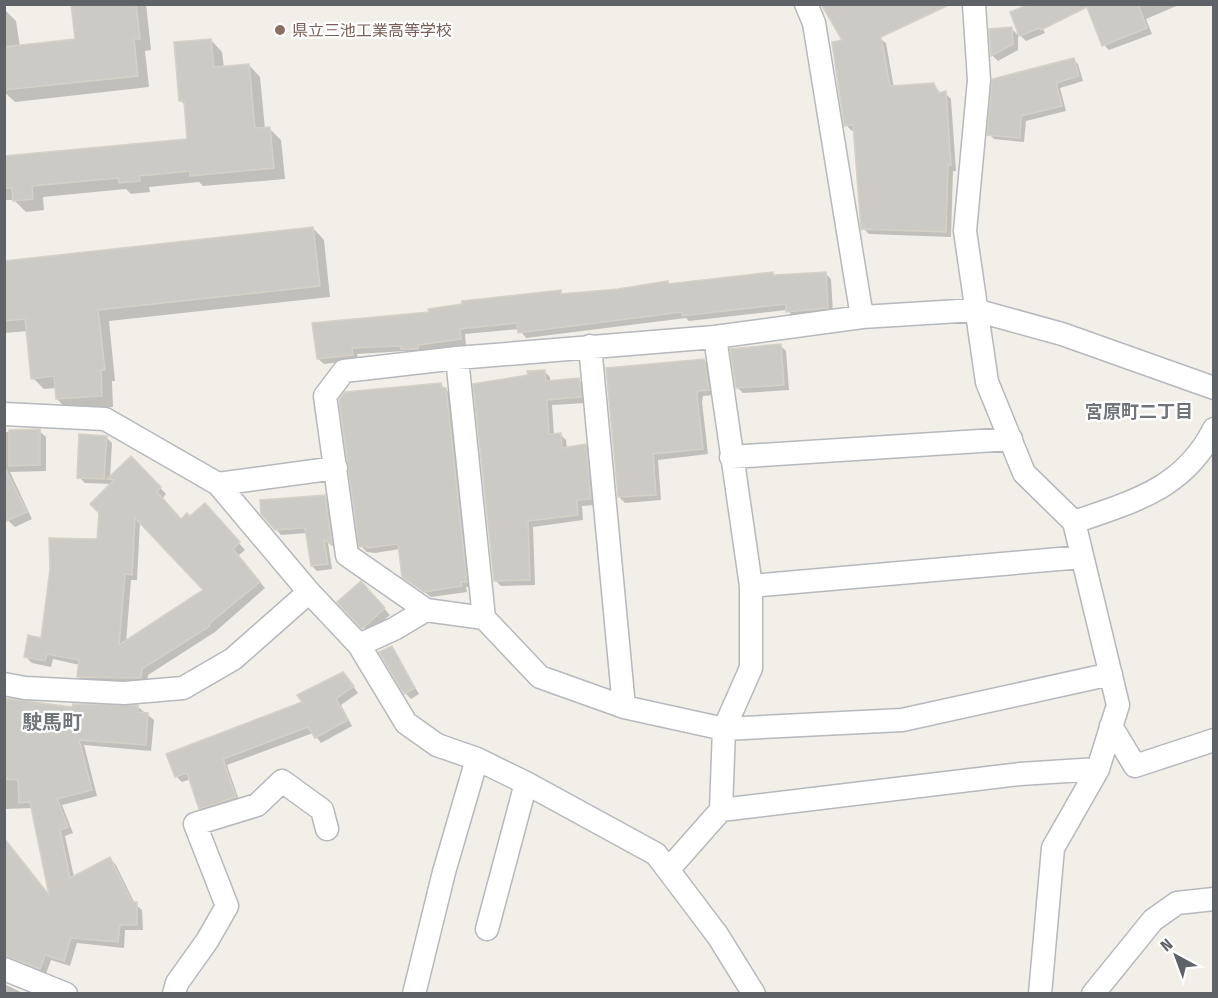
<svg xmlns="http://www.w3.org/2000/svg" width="1218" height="998" font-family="'Fira Sans Condensed','Noto Sans JP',sans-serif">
<rect width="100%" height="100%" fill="#f1efe8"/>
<!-- shadow -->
<path fill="#0003" fill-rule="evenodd" d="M 72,4 L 146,4 L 151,50 L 145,51 L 149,87 L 15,102 L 4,92 L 4,9 L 16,21 L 20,47 L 76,41 Z
M 1116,4 L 1181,4 L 1146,19 L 1152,34 L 1109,50 L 1104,45 Z
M 858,22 L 886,43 L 894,88 L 934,85 L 941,94 L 945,93 L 951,99 L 956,171 L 953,171 L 951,237 L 869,234 L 863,228 L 855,131 L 852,131 L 846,125 L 845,41 Z
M 1041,25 L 1045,33 L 1026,41 L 1020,35 Z
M 1012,29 L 1018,35 L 1018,50 L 998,61 L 992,55 Z
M 211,40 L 222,52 L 224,68 L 249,65 L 260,77 L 265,129 L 269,128 L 281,140 L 285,179 L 203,186 L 199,182 L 149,187 L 150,192 L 131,194 L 126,189 L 43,197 L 44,210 L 26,212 L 14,200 L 4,200 L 4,158 L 189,141 L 186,106 L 181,101 Z
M 1073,59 L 1078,64 L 1083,81 L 1060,88 L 1066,111 L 1026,121 L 1024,142 L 994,139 L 989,134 Z
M 313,228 L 324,240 L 330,297 L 109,321 L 115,381 L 112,381 L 113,407 L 68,410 L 57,399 L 56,388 L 44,389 L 33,378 L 28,331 L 4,333 L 4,263 Z
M 772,273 L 775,277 L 825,273 L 831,279 L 833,313 L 794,317 L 787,310 L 689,321 L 686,318 L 526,338 L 519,329 L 465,334 L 466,345 L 423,350 L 423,354 L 408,355 L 405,351 L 357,354 L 358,360 L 324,364 L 318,359 L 430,314 L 560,292 L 563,295 Z
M 780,345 L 786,351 L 789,390 L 743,393 L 737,387 Z
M 704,360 L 710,366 L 714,395 L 703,396 L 702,402 L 708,454 L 658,460 L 661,500 L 625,503 L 619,497 Z
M 544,371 L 550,377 L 550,382 L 579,380 L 585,386 L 586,403 L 552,405 L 554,435 L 561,435 L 566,440 L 567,449 L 585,446 L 591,452 L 596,505 L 582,506 L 583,520 L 533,527 L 535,585 L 501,586 L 495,580 L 529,377 Z
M 441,385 L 452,395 L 472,587 L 466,587 L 467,592 L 431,597 L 404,576 L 400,549 L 375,553 L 367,552 L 361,546 Z
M 39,431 L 46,437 L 46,471 L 10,472 L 32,519 L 15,527 L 4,517 L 4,432 Z
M 106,437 L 112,443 L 110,478 L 131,458 L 166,494 L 162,499 L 181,521 L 211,511 L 245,550 L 238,556 L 265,588 L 215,632 L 148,675 L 147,684 L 85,683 L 78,677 L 80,665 L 53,659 L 51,667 L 32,663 L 26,657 L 43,639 L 98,541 L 111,484 L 85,483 L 79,477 ZM 140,522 L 205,590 L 126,643 L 131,580 L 137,580 Z
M 324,496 L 330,502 L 336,548 L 328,543 L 332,569 L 317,571 L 312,566 L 307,533 L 281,535 L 276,529 Z
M 366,589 L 390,615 L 369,633 L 339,602 Z
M 392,648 L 419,694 L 411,699 L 405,693 Z
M 348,679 L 358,693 L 341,705 L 352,726 L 321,743 L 313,733 L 227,765 L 240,803 L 206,813 L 201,808 L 191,779 L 182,782 L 176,776 Z
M 138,707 L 154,720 L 151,751 L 84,745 L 97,796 L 62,805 L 73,833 L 65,836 L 74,877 L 110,859 L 116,865 L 135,904 L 142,910 L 143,930 L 125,930 L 124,948 L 77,943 L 70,966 L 51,960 L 46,974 L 4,965 L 4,838 L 51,898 L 33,808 L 4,809 L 4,776 L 74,708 Z
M 4,984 L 25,994 L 4,994 Z"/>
<!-- building -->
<path fill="#cccac5" stroke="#d6d1c6" stroke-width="1.5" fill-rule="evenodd" d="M 71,4 L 136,4 L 140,39 L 134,39 L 138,76 L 4,90 L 4,47 L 75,39 Z
M 821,4 L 951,4 L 881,37 L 890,86 L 934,83 L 938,93 L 946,91 L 951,165 L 948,165 L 946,232 L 861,229 L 853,125 L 844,126 L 832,42 L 842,40 Z
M 1030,4 L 1138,4 L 1147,28 L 1102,46 L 1087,7 L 1041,30 L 1040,28 L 1019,36 L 1010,12 Z
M 1012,27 L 1013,44 L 991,56 L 989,29 Z
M 211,39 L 214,67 L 249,64 L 255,128 L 270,127 L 274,168 L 190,176 L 190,171 L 139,176 L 140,181 L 119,183 L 118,178 L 32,186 L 33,199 L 13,201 L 12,188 L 4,188 L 4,156 L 187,139 L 184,101 L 179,101 L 174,42 Z
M 1074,58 L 1079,76 L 1056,83 L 1062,106 L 1021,116 L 1020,138 L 987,135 L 992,79 Z
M 313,227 L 320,286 L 98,310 L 105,370 L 101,370 L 102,396 L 56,399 L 54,376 L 31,379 L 25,319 L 4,321 L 4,261 Z
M 773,272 L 773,275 L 826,272 L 828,308 L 786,312 L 786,304 L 682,316 L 682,312 L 518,333 L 517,323 L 460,329 L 461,339 L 418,345 L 418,349 L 401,349 L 401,346 L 352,348 L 353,355 L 317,359 L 312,323 L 429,312 L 428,309 L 462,304 L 462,301 L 561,290 L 561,294 L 618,289 L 668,281 L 668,284 Z
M 781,344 L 784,385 L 736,388 L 730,349 Z
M 704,359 L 709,390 L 698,391 L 697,395 L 703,449 L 653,454 L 656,495 L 618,497 L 606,368 Z
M 545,370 L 546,381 L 579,378 L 581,397 L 547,400 L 549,434 L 561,433 L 562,448 L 586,444 L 591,499 L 577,500 L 578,515 L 528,521 L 530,580 L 494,581 L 473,384 L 528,375 L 527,371 Z
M 441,383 L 442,388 L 446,388 L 467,582 L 461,582 L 462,586 L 424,592 L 402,577 L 398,544 L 367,548 L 367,546 L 359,547 L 339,400 L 345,392 Z
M 40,429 L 40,465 L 9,466 L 9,430 Z
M 79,434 L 107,436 L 104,479 L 77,478 Z
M 131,456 L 161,487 L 157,492 L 181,519 L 187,513 L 190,516 L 205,503 L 240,542 L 233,549 L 260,582 L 209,624 L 210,626 L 142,669 L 141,678 L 77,677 L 79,660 L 47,654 L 45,661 L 24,657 L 28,635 L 41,638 L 50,569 L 49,538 L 97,539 L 99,513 L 90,504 L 114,480 L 107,479 ZM 135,518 L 203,590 L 119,645 L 125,574 L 132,575 Z
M 4,466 L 27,512 L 4,522 Z
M 325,495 L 332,544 L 324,540 L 328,564 L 311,566 L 305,528 L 275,530 L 261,514 L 260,500 Z
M 361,581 L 385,608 L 362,629 L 337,602 Z
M 392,646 L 415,688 L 404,694 L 379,652 Z
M 343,672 L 354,686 L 336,699 L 348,720 L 315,738 L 308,727 L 223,759 L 236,797 L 199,809 L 187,773 L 175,777 L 166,754 L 302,702 L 297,695 Z
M 4,698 L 72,707 L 73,704 L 138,705 L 138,712 L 148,713 L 146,745 L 79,740 L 92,790 L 57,799 L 68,827 L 60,830 L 70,878 L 110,857 L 132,902 L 137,902 L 137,925 L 120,925 L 118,942 L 71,938 L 64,961 L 45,955 L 40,969 L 4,956 L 4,838 L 49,895 L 30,802 L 19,803 L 18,780 L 4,779 Z"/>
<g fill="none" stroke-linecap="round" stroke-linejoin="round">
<defs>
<path id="street" d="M 806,4 L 814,23 L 862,317
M 974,4 L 979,80 L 965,231 L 987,382 L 1024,473 L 1074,522 L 1118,705 L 1098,769 L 1053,848 L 1040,994
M 590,346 L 624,707
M 457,358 L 484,618 L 540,677 L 624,707 L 724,729 L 902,720 L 1111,674
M 4,414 L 105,419 L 218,484 L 309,592 L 359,645 L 406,723 L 437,745 L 477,759 L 526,783 L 656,854 L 718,936 L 754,994
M 731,457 L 1011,439
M 218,484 L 336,468
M 1074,522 C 1132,502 1184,489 1214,429
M 751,586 L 1082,557
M 484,618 L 426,610 L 347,555 L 325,396 L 344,371 L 457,358 L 715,337 L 862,317 L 975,310 L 1062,334 L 1214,388
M 359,645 L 394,629 L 426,610
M 4,684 L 25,688 L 124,693 L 183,688 L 233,659 L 309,592
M 1111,726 L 1135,766 L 1214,740
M 721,810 L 1020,774 L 1098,769
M 668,870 L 721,810 L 724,729 L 751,668 L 751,586 L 715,337
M 487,929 L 526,783
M 4,969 L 66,994
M 174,994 L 177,983 L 207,941 L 227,906 L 195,824 L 257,805 L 282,781 L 322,810 L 327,829
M 414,994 L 444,872 L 477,759
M 1093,994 L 1153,920 L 1177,903 L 1214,899"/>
</defs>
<!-- street casing -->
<use href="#street" stroke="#b5b8bc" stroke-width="25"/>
<!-- street -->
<use href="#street" stroke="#fff" stroke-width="22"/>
</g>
<!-- markers -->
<circle fill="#8d6e63" stroke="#fff" stroke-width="2" cx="280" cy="30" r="6"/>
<g text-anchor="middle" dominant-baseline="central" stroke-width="4.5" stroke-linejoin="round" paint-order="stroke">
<!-- education labels -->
<g font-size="16" fill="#785e54" stroke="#fff" text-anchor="start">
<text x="292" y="30">県立三池工業高等学校</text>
</g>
<!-- neighbourhood labels -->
<g font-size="18" font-weight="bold" fill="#70757a" stroke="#fff">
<text x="1139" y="412">宮原町二丁目</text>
</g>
<!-- quarter labels -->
<g font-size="20" font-weight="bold" fill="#70757a" stroke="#fff">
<text x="52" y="722">駛馬町</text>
</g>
</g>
<!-- border -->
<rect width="1218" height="998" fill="none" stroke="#5f6368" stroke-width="12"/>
<!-- north arrow -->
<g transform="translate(1176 956) rotate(319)" stroke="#ffffff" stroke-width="4.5" paint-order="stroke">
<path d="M0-4.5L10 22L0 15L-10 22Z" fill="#5f6368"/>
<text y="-9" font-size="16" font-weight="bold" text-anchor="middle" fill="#5f6368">N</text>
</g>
</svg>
